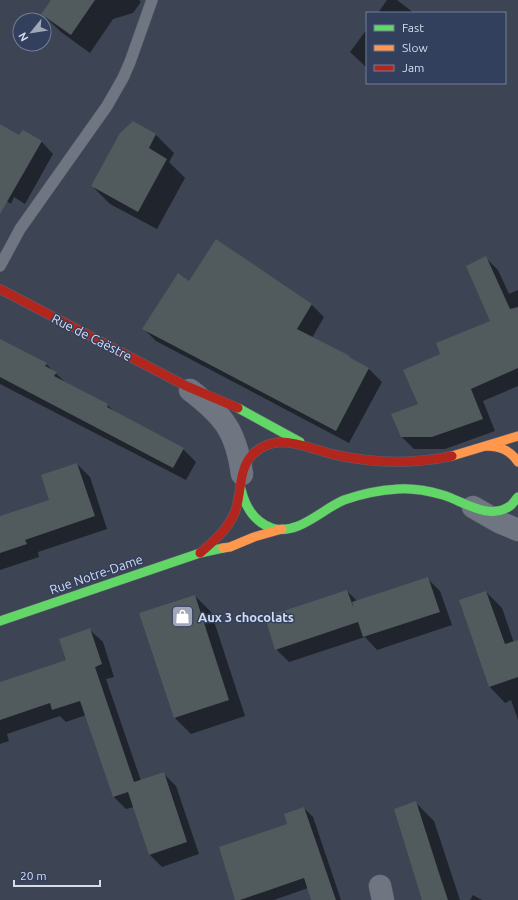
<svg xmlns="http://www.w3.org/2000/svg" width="518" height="900" font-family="Ubuntu,sans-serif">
<rect width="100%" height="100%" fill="#3d4453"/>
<!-- shadow -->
<path fill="#0007" d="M 52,0 L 139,0 L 141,2 L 133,13 L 113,19 L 90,53 L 61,32 L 42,14 Z
M 387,0 L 397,0 L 414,13 L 378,13 Z
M 367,29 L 367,68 L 350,52 Z
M 134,122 L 156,135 L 174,153 L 169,162 L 185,178 L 157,229 L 110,204 L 92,186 Z
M 0,129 L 20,136 L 41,141 L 53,154 L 25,204 L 14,197 L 11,204 L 0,197 Z
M 216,240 L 312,305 L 324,317 L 312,338 L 369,369 L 382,382 L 349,443 L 156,341 L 144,329 L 189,282 Z
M 486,258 L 498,270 L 509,294 L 518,290 L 518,386 L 483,401 L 495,431 L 445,449 L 414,449 L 402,437 L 419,405 L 441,354 L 491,322 Z
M 0,340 L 46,364 L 66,383 L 107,405 L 115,412 L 183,449 L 196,462 L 186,480 L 0,384 Z
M 77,464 L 90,477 L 107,529 L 38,552 L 39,557 L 0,570 L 0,517 L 51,500 Z
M 427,578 L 440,591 L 452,625 L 377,650 L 365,637 L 289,662 L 276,649 L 347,591 L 357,601 Z
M 486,592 L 502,608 L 514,643 L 518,641 L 518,720 L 511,700 L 505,703 L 490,687 L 460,601 Z
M 195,596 L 211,612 L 245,716 L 191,734 L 174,717 Z
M 90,630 L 103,642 L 114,677 L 106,679 L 141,781 L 163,773 L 176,786 L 199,854 L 162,867 L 149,854 L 134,807 L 126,809 L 114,797 L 86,715 L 66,722 L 60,716 L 7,734 L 9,741 L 0,744 L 0,683 L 67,660 Z
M 415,802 L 434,821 L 460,900 L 424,900 Z
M 304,808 L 313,817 L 341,900 L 312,900 L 308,888 L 274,900 L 236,900 L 288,825 Z
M 473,895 L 482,900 L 470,900 Z"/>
<!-- building -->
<path fill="#515a5d" d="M 51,0 L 95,0 L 71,35 L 41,14 Z
M 133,121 L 156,134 L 149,148 L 167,159 L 138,212 L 91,186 L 120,133 Z
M 0,124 L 19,135 L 23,130 L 42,141 L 0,214 Z
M 216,239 L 312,304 L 297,329 L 350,356 L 349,357 L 369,368 L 336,431 L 142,329 L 178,273 L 189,281 Z
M 486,256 L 510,309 L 518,307 L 518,368 L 471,389 L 483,419 L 432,437 L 401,437 L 391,414 L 418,404 L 403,370 L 440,354 L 436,343 L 490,321 L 466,266 Z
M 0,339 L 47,363 L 45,366 L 57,372 L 54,376 L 108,404 L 107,407 L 184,448 L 173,468 L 0,377 Z
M 77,463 L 95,516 L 25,540 L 27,544 L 0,553 L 0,516 L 49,500 L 41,475 Z
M 428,577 L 440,612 L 363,637 L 358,622 L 275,650 L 265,617 L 347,590 L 354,609 L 352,602 Z
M 486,591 L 505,644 L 518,640 L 518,677 L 489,687 L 459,600 Z
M 195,595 L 229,700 L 174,718 L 139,613 Z
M 90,628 L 102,664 L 95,667 L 134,782 L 164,772 L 187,842 L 149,855 L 128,792 L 113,797 L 80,701 L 52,710 L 50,703 L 0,720 L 0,682 L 66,660 L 59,639 Z
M 416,801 L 439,873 L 448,900 L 422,900 L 394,809 Z
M 304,807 L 336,900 L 311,900 L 304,878 L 240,900 L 235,900 L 219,847 L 287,824 L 284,814 Z"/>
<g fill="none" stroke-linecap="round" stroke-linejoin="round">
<defs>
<path id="lane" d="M 0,266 L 20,229 L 107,106 L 123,78 L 130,62 L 152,0"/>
<path id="street" d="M 190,390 C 224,416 236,431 242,474
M 473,507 L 499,522 L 518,530
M 380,886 L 383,900"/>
<path id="fast" d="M 238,408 L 300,442
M 241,489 C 245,506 254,522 272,528 C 298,536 322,509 344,500 C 361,494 380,490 398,489 C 413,488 429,491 443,495 C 463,501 489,521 510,506 C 513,504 515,500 518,497
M 0,621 L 200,553 L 223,548"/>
<path id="slow" d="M 485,446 C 500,446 510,450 518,462
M 452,456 L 518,436
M 223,548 L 230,547 L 254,537 L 282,529"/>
<path id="jam" d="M 0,289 L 184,385 L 238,408
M 200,553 C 214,541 228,529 235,512 C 242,493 238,469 253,454 C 260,447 270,443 280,442 C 300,442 318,451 336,455 C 373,463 414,464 452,456"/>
</defs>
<!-- lane casing -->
<use href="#lane" stroke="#5b616f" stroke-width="12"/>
<!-- street casing -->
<use href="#street" stroke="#5b616f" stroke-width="23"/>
<!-- fast casing -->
<use href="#fast" stroke="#5b616f" stroke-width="10"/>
<!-- slow casing -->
<use href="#slow" stroke="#5b616f" stroke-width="10"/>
<!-- jam casing -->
<use href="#jam" stroke="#5b616f" stroke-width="10"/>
<!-- lane -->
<use href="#lane" stroke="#707582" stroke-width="11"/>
<!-- street -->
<use href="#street" stroke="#707582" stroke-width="22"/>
<!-- fast -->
<use href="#fast" stroke="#63d668" stroke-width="9"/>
<!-- slow -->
<use href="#slow" stroke="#ff974d" stroke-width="9"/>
<!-- jam -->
<use href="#jam" stroke="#b3261e" stroke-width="9"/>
</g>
<!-- icons -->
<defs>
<symbol id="shop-square" viewBox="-11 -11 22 22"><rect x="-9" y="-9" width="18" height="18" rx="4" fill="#9fa7b8" stroke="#33405d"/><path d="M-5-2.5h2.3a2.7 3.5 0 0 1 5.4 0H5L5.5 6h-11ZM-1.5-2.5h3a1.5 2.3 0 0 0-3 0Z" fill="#fff"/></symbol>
</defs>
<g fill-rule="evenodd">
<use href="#shop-square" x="170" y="604" width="25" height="25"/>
</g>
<g text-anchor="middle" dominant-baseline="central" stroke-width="3" stroke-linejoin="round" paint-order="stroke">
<!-- street labels -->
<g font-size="13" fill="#d4dcee" stroke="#33405d">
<text transform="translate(92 337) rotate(27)">Rue de Caëstre</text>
<text transform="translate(96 574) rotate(-19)">Rue Notre-Dame</text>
</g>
<!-- poi labels -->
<g font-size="13" font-weight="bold" fill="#d4dcee" stroke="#33405d" text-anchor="start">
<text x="198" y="617">Aux 3 chocolats</text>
</g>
</g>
<!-- legend -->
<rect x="366" y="12" width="140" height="72" fill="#33405d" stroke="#737e97"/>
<rect x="374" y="25" width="20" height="6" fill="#63d668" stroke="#737e97"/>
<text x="402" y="32" font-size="12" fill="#d4dcee">Fast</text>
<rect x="374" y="45" width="20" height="6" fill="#ff974d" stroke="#737e97"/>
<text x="402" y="52" font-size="12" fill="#d4dcee">Slow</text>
<rect x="374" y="65" width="20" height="6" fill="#b3261e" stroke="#737e97"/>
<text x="402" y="72" font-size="12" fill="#d4dcee">Jam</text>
<!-- north arrow -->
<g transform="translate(32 32) rotate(240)"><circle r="19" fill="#33405d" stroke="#737e97"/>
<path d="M0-3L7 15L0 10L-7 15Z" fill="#9fa7b8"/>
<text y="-6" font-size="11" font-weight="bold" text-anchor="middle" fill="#d4dcee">N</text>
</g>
<!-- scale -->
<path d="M14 880v6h86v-6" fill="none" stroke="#d4dcee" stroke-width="2"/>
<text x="20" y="880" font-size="12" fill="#d4dcee" stroke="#33405d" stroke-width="3" paint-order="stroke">20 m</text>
</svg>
